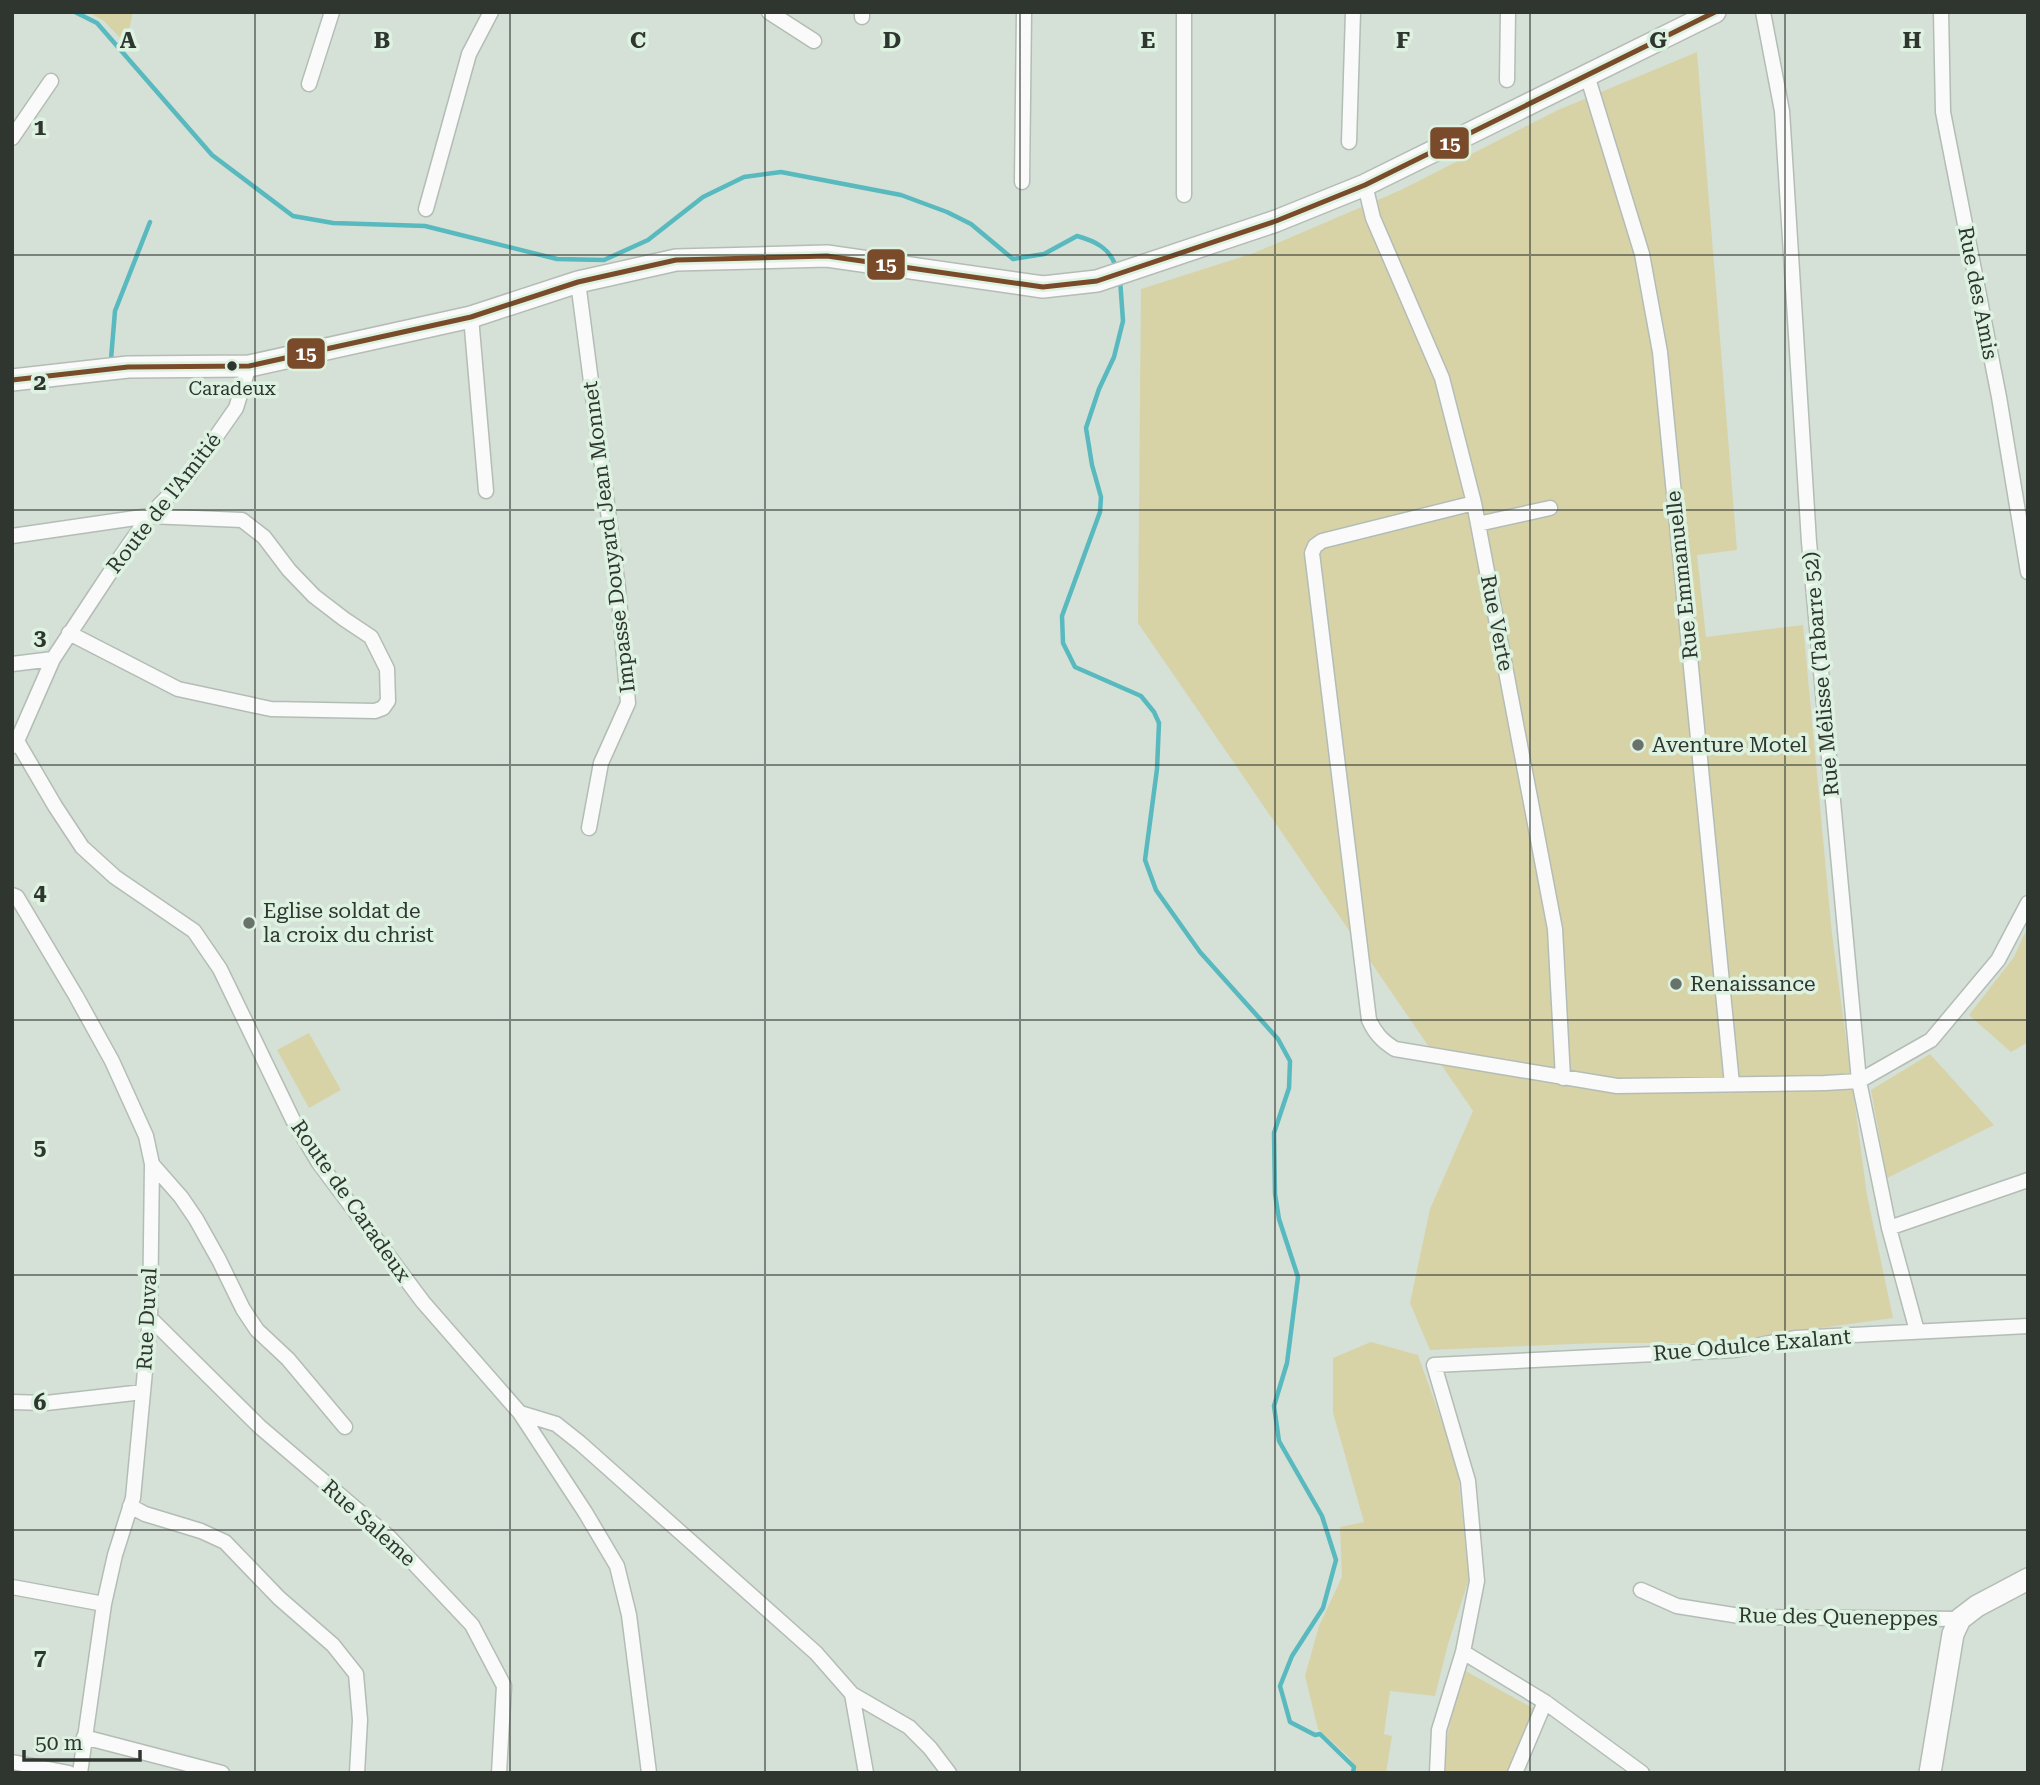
<svg xmlns="http://www.w3.org/2000/svg" width="2040" height="1785" font-family="'Roboto Serif',serif">
<rect width="100%" height="100%" fill="#d5e0d7"/>
<!-- green -->
<path fill="#d8d3a7" d="M 88,12 L 133,12 L 126,44 L 104,21 Z
M 1697,52 L 1737,550 L 1697,555 L 1706,637 L 1803,625 L 1832,934 L 1867,1195 L 1893,1318 L 1714,1343 L 1599,1343 L 1430,1350 L 1410,1303 L 1430,1209 L 1473,1111 L 1138,623 L 1141,289 L 1254,253 L 1401,190 L 1558,110 Z
M 2028,926 L 2028,1046 L 2025,1044 L 2011,1052 L 1969,1015 L 2014,957 Z
M 309,1033 L 341,1090 L 309,1108 L 277,1050 Z
M 1930,1054 L 1994,1125 L 1887,1178 L 1871,1090 Z
M 1371,1342 L 1418,1355 L 1457,1464 L 1469,1579 L 1448,1644 L 1435,1696 L 1390,1691 L 1384,1734 L 1392,1736 L 1386,1773 L 1358,1773 L 1349,1757 L 1318,1729 L 1305,1676 L 1319,1626 L 1342,1577 L 1340,1527 L 1364,1522 L 1333,1413 L 1333,1358 Z
M 1462,1669 L 1536,1710 L 1507,1773 L 1443,1773 L 1445,1747 Z"/>
<g fill="none" stroke-linecap="round" stroke-linejoin="round">
<!-- stream -->
<path stroke="#58b9be" stroke-width="4.5" d="M 75,12 L 97,23 L 212,155 L 293,216 L 333,223 L 425,226 L 557,259 L 604,260 L 648,240 L 703,197 L 744,177 L 781,172 L 901,195 L 947,212 L 971,224 L 1013,259 L 1044,254 L 1077,236 C 1095,241 1110,248 1116,267
M 1120,279 L 1123,321 L 1114,357 L 1099,389 L 1086,428 L 1092,465 L 1101,497 L 1100,512 L 1062,616 L 1063,643 L 1075,667 L 1141,696 L 1154,712 L 1159,723 L 1157,769 L 1145,860 L 1156,890 L 1200,952 L 1278,1039 L 1290,1061 L 1289,1088 L 1274,1133 L 1275,1194 L 1279,1219 L 1298,1277 L 1287,1363 L 1274,1406 L 1279,1441 L 1322,1516 L 1336,1560 L 1323,1608 L 1292,1656 L 1280,1686 L 1290,1722 L 1315,1735 L 1320,1734 L 1354,1767 L 1353,1773
M 109,360 L 111,359 L 115,311 L 150,222"/>
<defs>
<path id="street" d="M 769,12 L 814,41
M 862,12 L 862,17
M 1763,12 L 1782,111 L 1809,542 L 1859,1081 L 1889,1228 L 1917,1331
M 1941,12 L 1943,112 L 1999,397 L 2028,572
M 1587,75 L 1642,254 L 1660,352 L 1732,1084
M 1507,80 L 1508,12
M 309,84 L 332,12
M 12,138 L 51,81
M 1349,142 L 1353,12
M 1022,182 L 1024,12
M 1365,185 L 1373,218 L 1442,378 L 1474,503 L 1555,929 L 1563,1078
M 1184,195 L 1184,12
M 426,209 L 469,54 L 491,12
M 578,282 L 618,588 L 628,703 L 601,763 L 589,828
M 471,317 L 486,491
M 1474,503 L 1322,541 L 1315,546 L 1312,553 L 1369,1020 C 1375,1033 1382,1041 1395,1049 L 1617,1086 L 1825,1083 L 1859,1081 L 1931,1040 L 1998,960 L 2028,903
M 1478,524 L 1550,508
M 12,536 L 149,516 L 242,520 L 264,537 L 289,570 L 314,596 L 344,619 L 371,637 L 387,669 L 388,701 L 383,708 L 375,711 L 271,709 L 178,689 L 69,633
M 12,664 L 53,659
M 17,741 L 55,806 L 82,847 L 115,877 L 194,931 L 220,969 L 293,1120 L 319,1163 L 423,1302 L 520,1413 L 585,1512 L 617,1566 L 629,1615 L 649,1773
M 13,746 L 17,741 L 53,659 L 119,559 L 149,516 L 190,474 L 236,408 L 249,366
M 12,895 L 17,897 L 76,996 L 112,1061 L 146,1136 L 152,1164 L 150,1318 L 133,1498 L 115,1555 L 104,1604 L 80,1773
M 152,1164 L 181,1197 L 196,1219 L 219,1260 L 243,1309 L 257,1330 L 288,1359 L 345,1427
M 1889,1228 L 2028,1180
M 150,1318 L 260,1427 L 389,1537 L 472,1625 L 504,1686 L 499,1773
M 12,1402 L 46,1403 L 143,1392
M 520,1413 L 556,1424 L 580,1443 L 816,1653 L 852,1694 L 909,1727 L 930,1748 L 949,1773
M 130,1506 L 145,1514 L 201,1531 L 225,1542 L 279,1598 L 333,1645 L 356,1674 L 360,1720 L 357,1773
M 12,1587 L 104,1604
M 1641,1590 L 1677,1606 L 1746,1617 L 1960,1619
M 1463,1652 L 1545,1702 L 1642,1773
M 852,1694 L 866,1773
M 84,1737 L 222,1773
M 12,1762 L 69,1773
M 1437,1773 L 1439,1730 L 1463,1652 L 1477,1581 L 1468,1481 L 1434,1365 L 1735,1350 L 1795,1338 L 2028,1326
M 1515,1773 L 1545,1702"/>
<path id="secondary" d="M 12,380 L 128,367 L 249,366 L 471,317 L 578,282 L 676,260 L 827,256 L 1043,287 L 1097,281 L 1276,221 L 1365,185 L 1715,12
M 1930,1773 L 1953,1634 L 1960,1619 L 1977,1606 L 2028,1579"/>
</defs>
<!-- street casing -->
<use href="#street" stroke="#b4bcb6" stroke-width="17"/>
<!-- secondary casing -->
<use href="#secondary" stroke="#b4bcb6" stroke-width="24"/>
<!-- street -->
<use href="#street" stroke="#f9faf9" stroke-width="14"/>
<!-- secondary -->
<use href="#secondary" stroke="#f9faf9" stroke-width="21"/>
<defs>
<path id="bus-1" d="M 12,380 L 128,367 L 249,366 L 471,317 L 578,282 L 676,260 L 827,256 L 1043,287 L 1097,281 L 1276,221 L 1365,185 L 1715,12"/>
</defs>
<!-- bus-1 casing -->
<use href="#bus-1" stroke="#def2e1" stroke-width="10"/>
<!-- bus-1 -->
<use href="#bus-1" stroke="#7a4b2a" stroke-width="5"/>
</g>
<!-- grid -->
<path fill="none" stroke="#2f3630" stroke-width="2" stroke-opacity="0.55" d="M 255,12 L 255,1773M 510,12 L 510,1773M 765,12 L 765,1773M 1020,12 L 1020,1773M 1275,12 L 1275,1773M 1530,12 L 1530,1773M 1785,12 L 1785,1773M 12,255 L 2028,255M 12,510 L 2028,510M 12,765 L 2028,765M 12,1020 L 2028,1020M 12,1275 L 2028,1275M 12,1530 L 2028,1530"/>
<!-- markers -->
<circle fill="#2f3630" stroke="#def2e1" stroke-width="2.5" cx="232" cy="366" r="6"/>
<g fill="#69726a" stroke="#def2e1" stroke-width="2.5">
<circle cx="1638" cy="745" r="7"/>
<circle cx="249" cy="923" r="7"/>
<circle cx="1676" cy="984" r="7"/>
</g>
<g text-anchor="middle" dominant-baseline="central" stroke-width="7" stroke-linejoin="round" paint-order="stroke">
<!-- bus labels -->
<g font-size="19" fill="#2f3630" stroke="#def2e1">
<text x="232" y="388">Caradeux</text>
</g>
<!-- street labels -->
<g font-size="21" fill="#2f3630" stroke="#def2e1">
<text transform="translate(1978 293) rotate(79)">Rue des Amis</text>
<text transform="translate(164 503) rotate(-52)">Route de l'Amitié</text>
<text transform="translate(609 537) rotate(-97)">Impasse Douyard Jean Monnet</text>
<text transform="translate(1682 575) rotate(-96)">Rue Emmanuelle</text>
<text transform="translate(1497 623) rotate(79)">Rue Verte</text>
<text transform="translate(1821 674) rotate(-95)">Rue Mélisse (Tabarre 52)</text>
<text transform="translate(351 1201) rotate(55)">Route de Caradeux</text>
<text transform="translate(147 1319) rotate(-87)">Rue Duval</text>
<text transform="translate(1752 1345) rotate(-5)">Rue Odulce Exalant</text>
<text transform="translate(369 1523) rotate(42)">Rue Saleme</text>
<text transform="translate(1838 1617) rotate(1)">Rue des Queneppes</text>
</g>
<!-- poi labels -->
<g font-size="21" fill="#2f3630" stroke="#def2e1" text-anchor="start">
<text x="1652" y="745">Aventure Motel</text>
<text x="263" y="911">Eglise soldat de<tspan x="263" dy="24">la croix du christ</tspan></text>
<text x="1690" y="984">Renaissance</text>
</g>
</g>
<g font-size="23" text-anchor="middle" font-weight="bold" fill="#2f3630" stroke="#def2e1" stroke-width="7" stroke-linejoin="round" paint-order="stroke">
<text x="128" y="48">A</text>
<text x="382" y="48">B</text>
<text x="638" y="48">C</text>
<text x="892" y="48">D</text>
<text x="1148" y="48">E</text>
<text x="1403" y="48">F</text>
<text x="1658" y="48">G</text>
<text x="1912" y="48">H</text>
<text x="40" y="135">1</text>
<text x="40" y="390">2</text>
<text x="40" y="645">3</text>
<text x="40" y="900">4</text>
<text x="40" y="1155">5</text>
<text x="40" y="1410">6</text>
<text x="40" y="1665">7</text>
</g>
<g stroke="#def2e1" stroke-width="2.5">
<rect x="1429" y="126" width="41" height="34" rx="7" fill="#7a4b2a"/>
<rect x="866" y="248" width="40" height="33" rx="7" fill="#7a4b2a"/>
<rect x="286" y="337" width="40" height="33" rx="7" fill="#7a4b2a"/>
</g>
<g font-size="19" text-anchor="middle" font-weight="bold" fill="#fff">
<text x="1450" y="150">15</text>
<text x="886" y="271">15</text>
<text x="306" y="360">15</text>
</g>
<!-- border -->
<rect width="2040" height="1785" fill="none" stroke="#2f3630" stroke-width="28"/>
<!-- scale -->
<path d="M24 1750v10h116v-10" fill="none" stroke="#2f3630" stroke-width="3.5"/>
<text x="35" y="1750" font-size="21" fill="#2f3630" stroke="#def2e1" stroke-width="5" paint-order="stroke">50 m</text>
</svg>
